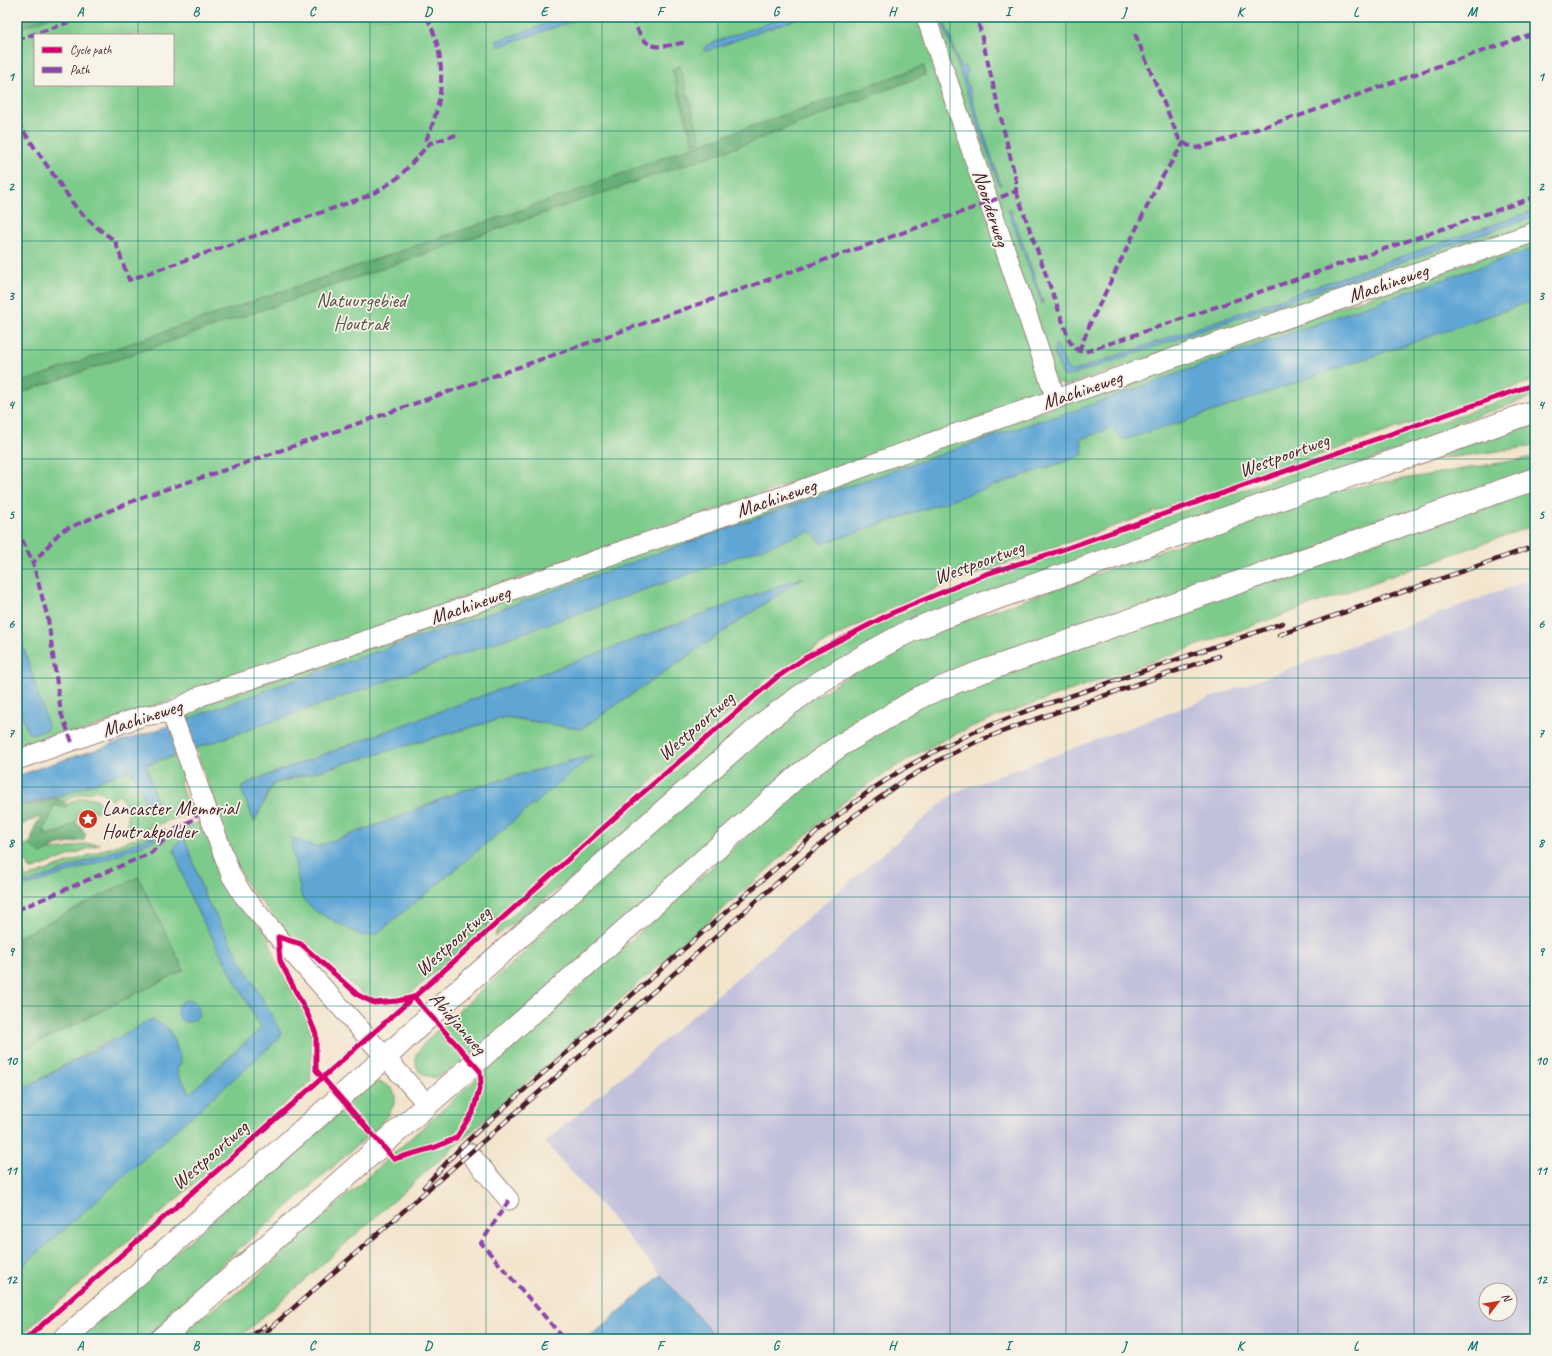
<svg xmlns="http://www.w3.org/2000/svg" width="1552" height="1356" font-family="Caveat,sans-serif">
<rect width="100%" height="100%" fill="#f7f3e8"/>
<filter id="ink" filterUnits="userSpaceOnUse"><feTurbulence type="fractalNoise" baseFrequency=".025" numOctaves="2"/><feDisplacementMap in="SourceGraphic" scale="8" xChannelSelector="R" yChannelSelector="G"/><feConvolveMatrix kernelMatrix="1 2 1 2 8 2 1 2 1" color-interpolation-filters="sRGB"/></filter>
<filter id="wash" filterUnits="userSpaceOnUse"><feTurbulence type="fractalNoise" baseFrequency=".012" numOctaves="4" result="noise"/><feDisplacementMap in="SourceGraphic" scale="16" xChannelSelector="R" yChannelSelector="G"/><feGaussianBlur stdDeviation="0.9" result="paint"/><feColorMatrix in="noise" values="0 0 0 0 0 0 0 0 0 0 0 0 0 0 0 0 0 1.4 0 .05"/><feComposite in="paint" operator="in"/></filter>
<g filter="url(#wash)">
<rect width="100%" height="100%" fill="#f3e4cc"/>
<!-- industrial -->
<path fill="#c2c1dc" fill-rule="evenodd" d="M 1535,578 L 1535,1339 L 717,1339 L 545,1142 L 955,792 ZM 1486,1290 L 1510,1290 L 1510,1314 L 1486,1314 Z"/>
<!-- green -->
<path fill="#7dcb8b" stroke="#64755b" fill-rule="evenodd" d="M 17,17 L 1535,17 L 1535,225 L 1066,386 L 1059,382 L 1043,388 L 1038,397 L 17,754 ZM 35,35 L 173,35 L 173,85 L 35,85 Z
M 1535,239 L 1535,380 L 942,586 L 892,608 L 829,640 L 773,674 L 410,994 L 396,998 L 374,1000 L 359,991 L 305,941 L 288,934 L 246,884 L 233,857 L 197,753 L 197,748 L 187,718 L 187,710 ZM 802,578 L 581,729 L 506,717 L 273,784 L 254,822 L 252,781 ZM 592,755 L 377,934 L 290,837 L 316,847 L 383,823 L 461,791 Z
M 1535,389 L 1535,396 L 1464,420 L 1424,441 L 900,627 L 495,937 L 499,927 L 776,682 C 830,648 886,619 945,594 Z
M 1535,420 L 1535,446 L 1410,463 Z
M 1535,457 L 1535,472 L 921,689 L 464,1060 L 445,1073 L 433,1078 L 419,1072 L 416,1065 L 416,1055 L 423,1045 L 437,1030 L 525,952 L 577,896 L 780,719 L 898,645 L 1326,492 Z
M 1535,486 L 1535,525 L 993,718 C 939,739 891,767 845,801 L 571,1043 L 238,1339 L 175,1339 L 188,1327 L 244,1288 L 779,807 L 822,770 L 926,701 Z
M 178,757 L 185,773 L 180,783 L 190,813 L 127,836 L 128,810 L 119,793 L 112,801 L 102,792 L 93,790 L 92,792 L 80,794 L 63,802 L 54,798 L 131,769 L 147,805 L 153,813 L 158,811 L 156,800 L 146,765 L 164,758 Z
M 89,797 L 97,799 L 104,806 L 96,813 L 93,808 L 85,808 L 78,813 L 76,822 L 60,832 L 46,835 L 44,828 L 49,820 L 54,804 L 64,808 L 67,804 L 78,799 Z
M 199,822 L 204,824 L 228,890 L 268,935 L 275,960 L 306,1016 L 312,1035 L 310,1082 L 17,1339 L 17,1270 L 281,1034 L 204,895 L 189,849 L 192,901 L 261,1028 L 190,1093 L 178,1075 L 177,1066 L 179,1053 L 169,1029 L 110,1040 L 17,1092 L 17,875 L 23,885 L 155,840 L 154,836 L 28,883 L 23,881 L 17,870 L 17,861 L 26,878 L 164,828 L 170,835 Z
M 29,843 L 48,850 L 65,849 L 84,844 L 100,844 L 31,870 L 19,848 Z
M 378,1082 C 409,1090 391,1112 378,1127 L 222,1264 L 176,1314 L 148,1339 L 77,1339 L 364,1088 Z"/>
<!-- forest -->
<path fill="#66af77" stroke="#586751" d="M 17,17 L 51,17 L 17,29 Z
M 680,66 L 701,141 L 693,144 L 672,69 Z
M 924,66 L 925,75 L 743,145 L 693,162 L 17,394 L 17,384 L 137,341 L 562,196 L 684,150 Z
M 54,798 L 67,804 L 65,808 L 54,805 L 49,820 L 44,828 L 46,835 L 60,832 L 76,822 L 86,834 L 84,840 L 56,846 L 41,854 L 30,845 L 35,826 L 42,816 L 17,827 L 17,805 L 37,803 Z
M 138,877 L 184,970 L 17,1053 L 17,938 Z"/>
<!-- water -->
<path fill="#5fa6d5" stroke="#546280" d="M 567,17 L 584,17 L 498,47 L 496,41 Z
M 784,17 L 802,17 L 706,51 L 703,49 L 707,45 Z
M 941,17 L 943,17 L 960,66 L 961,67 L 966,67 L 968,71 L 965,74 L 966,80 L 1001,185 L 999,185 Z
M 1008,210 L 1011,210 L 1043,302 L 1042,304 Z
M 1535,210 L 1535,216 L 1069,376 L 1064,376 C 1060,368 1052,353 1055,344 L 1057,346 L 1068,370 L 1073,371 Z
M 1535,248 L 1535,300 L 1185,421 L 1123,440 L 1111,428 L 1081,439 L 1083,454 L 1075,458 L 822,544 L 811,531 L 197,748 L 146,765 L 156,800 L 158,811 L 153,813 L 147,805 L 131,769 C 94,783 57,800 17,805 L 17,776 L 42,767 L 157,730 L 320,671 L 502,609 L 605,572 L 816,497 L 1045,419 L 1062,415 L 1358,309 Z
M 803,577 L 581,729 L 506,717 L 273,784 L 254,822 L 241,788 L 252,781 Z
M 17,626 L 48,726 L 46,730 L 31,734 L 27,731 L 17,701 Z
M 593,755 L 377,934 L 362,936 L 317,912 L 302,899 L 290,837 L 316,847 L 383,823 L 461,791 Z
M 154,836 L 155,840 L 113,857 L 31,885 L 23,885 L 17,875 L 17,870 L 23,881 L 28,883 Z
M 184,839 L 189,849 L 204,895 L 282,1034 L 272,1045 L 17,1271 L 17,1092 L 152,1019 L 169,1029 L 179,1053 L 181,1064 L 177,1066 L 178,1075 L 190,1093 L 261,1028 L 192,901 L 174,850 L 177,843 Z
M177 1011a11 11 0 1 1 22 0a11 11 0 1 1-22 0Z
M 661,1275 L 717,1339 L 588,1339 Z"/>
</g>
<g filter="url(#ink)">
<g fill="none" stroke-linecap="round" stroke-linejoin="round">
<defs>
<path id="minor" d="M 926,17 L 1056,399
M 171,712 L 231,875 L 243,895 L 278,937 L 427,1104
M 17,760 L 143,716 L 171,712 L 201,696 L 450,612 L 639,545 L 795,492 L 955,434 L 1535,232
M 469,1153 L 509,1200"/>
<path id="major" d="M 64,1339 L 386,1057 L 434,1012 L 766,721 L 820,682 L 864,656 L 904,634 L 940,619 L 1003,596 L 1292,495 L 1415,454 L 1535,411
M 161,1339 L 550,997 L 799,775 L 841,745 L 924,695 L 978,673 L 1535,479"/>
</defs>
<!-- minor casing -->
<use href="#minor" stroke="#9e827c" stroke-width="21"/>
<!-- major casing -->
<use href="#major" stroke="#9e827c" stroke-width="24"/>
<!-- minor -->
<use href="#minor" stroke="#fff" stroke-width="19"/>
<!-- major -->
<use href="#major" stroke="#fff" stroke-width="22"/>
<defs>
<path id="rail" d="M 1279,635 L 1535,546
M 424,1187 L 460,1148 L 481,1128 L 819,830 L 868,792 L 903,769 L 941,748 L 976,731 L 1021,713 L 1283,623
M 247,1339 L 265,1326
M 258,1339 L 851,818 L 903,781 L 941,759 L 978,741 L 1025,723 L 1219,656"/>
</defs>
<!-- rail casing -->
<use href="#rail" stroke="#4a1f2b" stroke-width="4.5"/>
<!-- rail -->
<use href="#rail" stroke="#f7f3e8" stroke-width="3" stroke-dasharray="9" stroke-linecap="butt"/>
<!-- quiet -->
<path stroke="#8e44ad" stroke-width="4" stroke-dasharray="8 4" stroke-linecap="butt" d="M 427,17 C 447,58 445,99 426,140 L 430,143
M 632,17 C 646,52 652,49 686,42
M 1135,34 L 1179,139 L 1187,145 L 1197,148 L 1212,144 L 1293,117 L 1299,116 L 1427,70 L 1535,33
M 17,40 L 84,17
M 17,122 L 77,209 L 95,226 L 115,241 L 129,280 L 365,197 L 378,191 L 399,177 L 430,143 L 456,135
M 1016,191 L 1070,342 L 1079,351 L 1085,352 L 1535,197
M 1079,351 L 1090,324 L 1158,184 L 1184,142
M 17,529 L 33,563
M 72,742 L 61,713 L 48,619 L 33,563 L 61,531 L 145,496 L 225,470 L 976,207 L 1016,191 L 1016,181 L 977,17
M 17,910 L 151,853 L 176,828 L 195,819 L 197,813
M 509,1200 L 481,1243 L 559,1333 L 551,1339"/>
<defs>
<path id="cycleway" d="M 278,937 L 301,944 L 358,995 L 374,1003 L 397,1001 L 414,997 L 480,1071 L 481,1082 L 473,1112 L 456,1138 L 436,1147 L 394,1159 L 316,1070 L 316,1034 L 308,1015 L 280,961 Z
M 26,1339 L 440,974 L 638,797 L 776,678 L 805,658 L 892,613 L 986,574 L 1053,553 L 1399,431 L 1535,384"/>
</defs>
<!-- cycleway casing -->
<use href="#cycleway" stroke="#f7f3e8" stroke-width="8"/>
<!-- cycleway -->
<use href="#cycleway" stroke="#d6006c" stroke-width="5"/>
</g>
</g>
<!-- grid -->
<path fill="none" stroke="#0f766e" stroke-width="1" stroke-opacity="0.55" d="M 138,17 L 138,35M 254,17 L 254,1339M 370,17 L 370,1339M 486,17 L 486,1339M 602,17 L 602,1339M 718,17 L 718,1339M 834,17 L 834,1339M 950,17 L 950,1339M 1066,17 L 1066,1339M 1182,17 L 1182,1339M 1298,17 L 1298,1339M 1414,17 L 1414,1339M 138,85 L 138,1339M 17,131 L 1535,131M 17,241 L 1535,241M 17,350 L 1535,350M 17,459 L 1535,459M 17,569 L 1535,569M 17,678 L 1535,678M 17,787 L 1535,787M 17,897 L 1535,897M 17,1006 L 1535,1006M 17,1115 L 1535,1115M 17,1225 L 1535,1225"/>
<!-- icons -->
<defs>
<symbol id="sight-disc" viewBox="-11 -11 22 22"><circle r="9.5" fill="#c8321e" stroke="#f7f3e8"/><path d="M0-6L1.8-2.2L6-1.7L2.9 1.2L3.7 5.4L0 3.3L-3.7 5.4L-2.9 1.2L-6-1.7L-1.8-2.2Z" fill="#fff"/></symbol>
</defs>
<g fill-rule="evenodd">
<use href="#sight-disc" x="77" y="808" width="22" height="22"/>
</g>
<g text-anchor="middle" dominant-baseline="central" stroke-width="3.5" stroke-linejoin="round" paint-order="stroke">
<!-- street labels -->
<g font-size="20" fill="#4a1f2b" stroke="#f7f3e8">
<text transform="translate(991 208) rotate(72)">Noorderweg</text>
<text transform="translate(1388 283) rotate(-19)">Machineweg</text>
<text transform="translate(1082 390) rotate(-19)">Machineweg</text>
<text transform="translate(1284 455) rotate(-20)">Westpoortweg</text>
<text transform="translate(776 498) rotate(-19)">Machineweg</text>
<text transform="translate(979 562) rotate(-20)">Westpoortweg</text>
<text transform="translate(470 605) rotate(-19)">Machineweg</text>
<text transform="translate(142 718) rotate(-18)">Machineweg</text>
<text transform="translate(696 726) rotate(-41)">Westpoortweg</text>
<text transform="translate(453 941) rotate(-42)">Westpoortweg</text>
<text transform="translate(458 1023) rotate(49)">Abidjanweg</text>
<text transform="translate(210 1155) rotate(-41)">Westpoortweg</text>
</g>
<!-- park labels -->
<g font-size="20" fill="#595348" stroke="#f7f3e8">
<text x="361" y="300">Natuurgebied<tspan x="361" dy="23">Houtrak</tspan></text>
</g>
<!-- poi labels -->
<g font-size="20" fill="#4a1f2b" stroke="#f7f3e8" text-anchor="start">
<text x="102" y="808">Lancaster Memorial<tspan x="102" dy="23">Houtrakpolder</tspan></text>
</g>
</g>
<!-- margin -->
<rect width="1552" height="1356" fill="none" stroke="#f7f3e8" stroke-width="44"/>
<!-- legend -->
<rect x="34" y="34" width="140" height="52" fill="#f7f3e8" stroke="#b29e9c"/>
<rect x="42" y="47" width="20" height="6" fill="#d6006c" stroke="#b29e9c"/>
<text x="70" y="54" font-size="12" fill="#4a1f2b">Cycle path</text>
<rect x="42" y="67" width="20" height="6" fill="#8e44ad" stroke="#b29e9c"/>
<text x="70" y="74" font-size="12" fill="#4a1f2b">Path</text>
<!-- north arrow -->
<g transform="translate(1498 1302) rotate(59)"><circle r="19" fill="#f7f3e8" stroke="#b29e9c"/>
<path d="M0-3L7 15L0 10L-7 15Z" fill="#c8321e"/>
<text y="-6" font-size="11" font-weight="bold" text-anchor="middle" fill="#4a1f2b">N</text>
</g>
<rect x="22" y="22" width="1508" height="1312" fill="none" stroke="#0f766e" stroke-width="1.5"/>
<g font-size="13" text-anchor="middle" font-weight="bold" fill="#0f766e">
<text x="80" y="16">A</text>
<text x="196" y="16">B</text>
<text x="312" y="16">C</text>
<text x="428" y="16">D</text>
<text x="544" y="16">E</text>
<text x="660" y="16">F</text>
<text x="776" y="16">G</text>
<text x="892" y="16">H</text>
<text x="1008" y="16">I</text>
<text x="1124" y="16">J</text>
<text x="1240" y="16">K</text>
<text x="1356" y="16">L</text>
<text x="1472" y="16">M</text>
<text x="11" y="81">1</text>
<text x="1541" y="81">1</text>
<text x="11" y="191">2</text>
<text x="1541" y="191">2</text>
<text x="11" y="300">3</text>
<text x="1541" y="300">3</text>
<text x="11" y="409">4</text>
<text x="1541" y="409">4</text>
<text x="11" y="519">5</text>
<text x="1541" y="519">5</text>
<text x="11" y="628">6</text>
<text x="1541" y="628">6</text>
<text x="11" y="737">7</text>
<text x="1541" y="737">7</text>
<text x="11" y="847">8</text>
<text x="1541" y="847">8</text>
<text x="11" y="956">9</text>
<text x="1541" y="956">9</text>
<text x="11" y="1065">10</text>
<text x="1541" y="1065">10</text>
<text x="11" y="1175">11</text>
<text x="1541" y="1175">11</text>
<text x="11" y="1284">12</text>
<text x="1541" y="1284">12</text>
<text x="80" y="1350">A</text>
<text x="196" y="1350">B</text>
<text x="312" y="1350">C</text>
<text x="428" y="1350">D</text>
<text x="544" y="1350">E</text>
<text x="660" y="1350">F</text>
<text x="776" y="1350">G</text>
<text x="892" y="1350">H</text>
<text x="1008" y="1350">I</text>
<text x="1124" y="1350">J</text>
<text x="1240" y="1350">K</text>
<text x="1356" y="1350">L</text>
<text x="1472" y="1350">M</text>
</g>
</svg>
